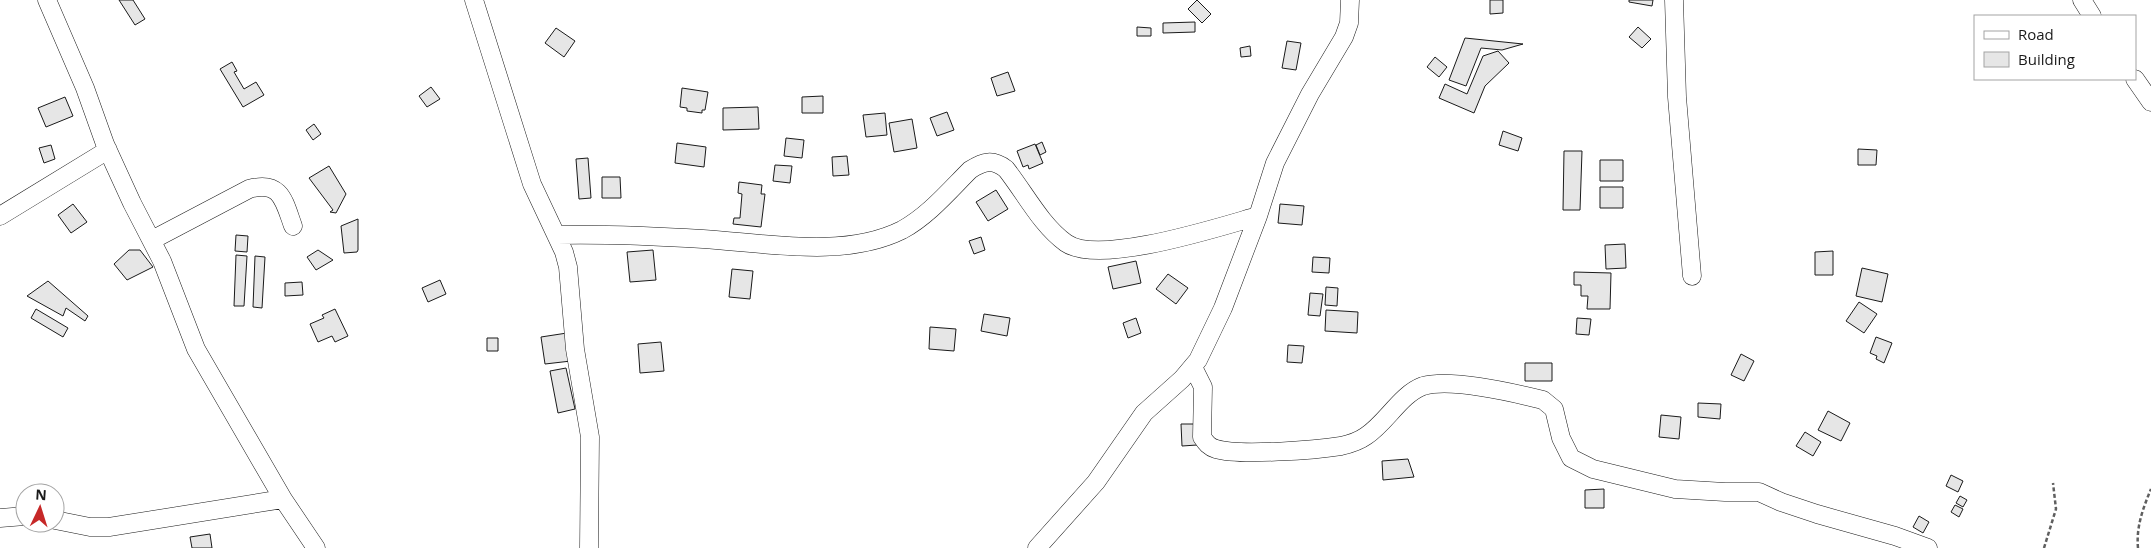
<svg xmlns="http://www.w3.org/2000/svg" width="2151" height="548" font-family="'Open Sans',sans-serif">
<rect width="100%" height="100%" fill="#fff"/>
<!-- building -->
<path fill="#e6e6e6" stroke="#1a1a1a" d="M 119,0 L 133,0 L 145,19 L 135,25 Z
M 1197,0 L 1211,14 L 1202,23 L 1188,9 Z
M 1490,0 L 1503,0 L 1503,13 L 1490,14 Z
M 1629,0 L 1653,0 L 1652,6 L 1629,2 Z
M 1195,22 L 1195,32 L 1163,33 L 1163,23 Z
M 1137,27 L 1151,28 L 1151,36 L 1137,36 Z
M 1638,27 L 1651,39 L 1642,48 L 1629,37 Z
M 556,28 L 575,41 L 564,57 L 545,43 Z
M 1465,38 L 1523,44 L 1502,50 L 1481,48 L 1466,86 L 1449,80 Z
M 1287,41 L 1301,43 L 1296,70 L 1282,68 Z
M 1250,46 L 1251,56 L 1241,57 L 1240,48 Z
M 1498,51 L 1509,63 L 1485,86 L 1474,113 L 1439,98 L 1445,84 L 1467,94 L 1483,56 Z
M 1435,57 L 1447,67 L 1439,77 L 1427,67 Z
M 232,62 L 237,71 L 234,72 L 244,89 L 256,82 L 264,95 L 243,107 L 220,69 Z
M 1008,72 L 1015,91 L 997,96 L 991,78 Z
M 431,87 L 440,99 L 427,107 L 419,96 Z
M 682,88 L 708,92 L 705,110 L 702,110 L 702,113 L 687,111 L 687,108 L 680,107 Z
M 823,96 L 823,113 L 802,113 L 802,97 Z
M 65,97 L 73,116 L 46,127 L 38,108 Z
M 758,107 L 759,129 L 723,130 L 723,108 Z
M 947,112 L 954,130 L 937,136 L 930,118 Z
M 885,113 L 887,135 L 866,137 L 863,115 Z
M 912,119 L 917,148 L 894,152 L 889,123 Z
M 314,124 L 321,134 L 313,140 L 306,130 Z
M 1503,131 L 1522,138 L 1518,151 L 1499,145 Z
M 786,138 L 804,140 L 802,158 L 784,156 Z
M 1042,142 L 1046,152 L 1040,155 L 1036,145 Z
M 677,143 L 706,147 L 704,167 L 675,163 Z
M 1035,144 L 1043,163 L 1029,169 L 1028,165 L 1023,167 L 1017,151 Z
M 51,145 L 55,159 L 44,163 L 39,148 Z
M 1858,149 L 1877,150 L 1876,165 L 1858,165 Z
M 1564,151 L 1582,151 L 1580,210 L 1563,210 Z
M 847,156 L 849,175 L 833,176 L 832,157 Z
M 588,158 L 591,198 L 579,199 L 576,159 Z
M 1600,160 L 1623,160 L 1623,181 L 1600,181 Z
M 775,165 L 792,166 L 790,183 L 773,181 Z
M 329,166 L 346,194 L 336,213 L 330,212 L 333,210 L 309,178 Z
M 602,177 L 620,177 L 621,198 L 602,198 Z
M 739,182 L 762,185 L 761,194 L 765,194 L 761,227 L 733,224 L 734,218 L 740,218 L 742,194 L 738,193 Z
M 1600,187 L 1623,187 L 1623,208 L 1600,208 Z
M 996,190 L 1008,209 L 988,221 L 976,202 Z
M 73,204 L 87,222 L 71,233 L 58,215 Z
M 1280,204 L 1304,206 L 1302,225 L 1278,223 Z
M 358,219 L 358,250 L 357,252 L 344,253 L 341,226 Z
M 236,235 L 248,236 L 247,252 L 235,251 Z
M 981,237 L 985,250 L 974,254 L 969,241 Z
M 1625,244 L 1626,268 L 1606,269 L 1605,245 Z
M 129,250 L 140,250 L 153,267 L 127,280 L 114,264 Z
M 318,250 L 333,260 L 316,270 L 307,257 Z
M 653,250 L 656,280 L 630,282 L 627,252 Z
M 1833,251 L 1833,275 L 1815,275 L 1815,252 Z
M 236,255 L 247,256 L 244,306 L 234,306 Z
M 255,256 L 265,257 L 262,308 L 253,307 Z
M 1313,257 L 1330,258 L 1329,273 L 1312,272 Z
M 1136,261 L 1141,283 L 1113,289 L 1108,267 Z
M 1862,268 L 1888,274 L 1882,302 L 1856,296 Z
M 732,269 L 753,271 L 750,299 L 729,297 Z
M 1574,272 L 1611,273 L 1610,309 L 1587,309 L 1588,296 L 1581,296 L 1581,285 L 1574,285 Z
M 1168,274 L 1188,288 L 1176,304 L 1156,289 Z
M 440,280 L 446,294 L 428,302 L 422,288 Z
M 48,281 L 88,316 L 85,321 L 66,308 L 63,316 L 27,296 Z
M 302,282 L 303,295 L 285,296 L 285,283 Z
M 1326,287 L 1338,288 L 1337,306 L 1325,305 Z
M 1310,293 L 1323,294 L 1320,316 L 1308,315 Z
M 1859,302 L 1877,314 L 1864,333 L 1846,321 Z
M 36,309 L 68,328 L 63,337 L 31,318 Z
M 335,309 L 348,336 L 335,342 L 332,336 L 318,342 L 310,324 L 324,318 L 322,315 Z
M 1326,310 L 1358,312 L 1357,333 L 1325,331 Z
M 984,314 L 1010,318 L 1007,336 L 981,331 Z
M 1136,318 L 1141,333 L 1128,338 L 1123,323 Z
M 1577,318 L 1591,319 L 1589,335 L 1576,334 Z
M 930,327 L 956,329 L 954,351 L 929,349 Z
M 567,333 L 571,361 L 545,364 L 541,337 Z
M 1876,337 L 1892,343 L 1884,363 L 1876,359 L 1877,356 L 1870,353 Z
M 487,338 L 498,338 L 498,351 L 487,351 Z
M 661,342 L 664,371 L 640,373 L 638,344 Z
M 1288,345 L 1304,346 L 1302,363 L 1287,362 Z
M 1741,354 L 1754,361 L 1744,381 L 1731,375 Z
M 1525,363 L 1552,363 L 1552,381 L 1525,381 Z
M 566,368 L 575,409 L 558,413 L 550,371 Z
M 1698,403 L 1721,404 L 1720,419 L 1698,417 Z
M 1828,411 L 1850,423 L 1841,441 L 1818,430 Z
M 1661,415 L 1681,417 L 1679,439 L 1659,437 Z
M 1181,424 L 1196,424 L 1197,445 L 1182,446 Z
M 1805,432 L 1821,442 L 1813,456 L 1796,446 Z
M 1408,459 L 1414,477 L 1383,480 L 1382,461 Z
M 1951,475 L 1963,481 L 1958,492 L 1946,486 Z
M 1604,489 L 1604,508 L 1585,508 L 1585,490 Z
M 1960,496 L 1967,500 L 1963,507 L 1956,503 Z
M 1955,505 L 1963,509 L 1959,517 L 1951,512 Z
M 1919,516 L 1929,522 L 1923,533 L 1913,527 Z
M 210,534 L 212,548 L 192,548 L 190,537 Z"/>
<g fill="none" stroke-linecap="round" stroke-linejoin="round">
<defs>
<path id="minor" d="M 47,0 L 85,88 L 105,144 L 132,203 L 162,261 L 196,349 L 283,499 L 316,548
M 474,0 L 532,184 L 564,252 L 568,267 L 575,349 L 590,437 L 589,548
M 1674,0 L 1677,97 L 1692,276
M 2082,0 L 2092,16
M 2135,79 L 2151,102
M 0,216 L 108,150
M 556,235 C 605,234 654,236 703,239 C 766,243 844,259 902,230 C 928,216 949,191 970,170 C 984,161 993,159 1006,169 C 1025,193 1041,225 1066,243 C 1099,266 1219,227 1258,216
M 152,240 L 249,189 C 281,180 284,201 293,226
M 1193,367 L 1203,387 L 1202,437 C 1206,443 1209,447 1216,449 C 1239,456 1316,450 1341,446 C 1350,444 1359,441 1366,436 C 1386,423 1401,394 1423,386 C 1450,378 1515,393 1543,400 L 1554,409 L 1561,438 L 1571,458 L 1593,469 L 1675,489 L 1725,492 L 1759,492 L 1781,502 L 1817,514 L 1895,536 L 1928,548
M 0,518 L 25,516
M 55,520 L 90,527 L 109,527 L 283,499
M 1037,548 L 1096,482 L 1144,413 L 1182,379 L 1198,360 L 1223,308 L 1258,216 L 1275,163 L 1310,94 L 1344,37 L 1349,23 L 1350,0"/>
</defs>
<!-- minor casing -->
<use href="#minor" stroke="#1a1a1a" stroke-width="19"/>
<!-- path -->
<path stroke="#5f5f5f" stroke-width="2.5" stroke-dasharray="4 2.5" stroke-linecap="butt" d="M 2044,548 L 2056,509 L 2053,483
M 2138,548 C 2136,527 2143,508 2151,489"/>
<!-- minor -->
<use href="#minor" stroke="#fff" stroke-width="18"/>
</g>
<!-- legend -->
<rect x="1974" y="15" width="162" height="65" fill="#ffffff" stroke="#a3a3a3"/>
<rect x="1984" y="31" width="25" height="8" fill="#ffffff" stroke="#a3a3a3"/>
<text x="2018" y="40" font-size="15" fill="#1a1a1a">Road</text>
<rect x="1984" y="52" width="25" height="15" fill="#e6e6e6" stroke="#a3a3a3"/>
<text x="2018" y="65" font-size="15" fill="#1a1a1a">Building</text>
<!-- north arrow -->
<g transform="translate(40 508) rotate(4)"><circle r="24" fill="#ffffff" stroke="#a3a3a3"/>
<path d="M0-4L9 19L0 12L-9 19Z" fill="#c62828"/>
<text y="-8" font-size="14" font-weight="bold" text-anchor="middle" fill="#1a1a1a">N</text>
</g>
</svg>
